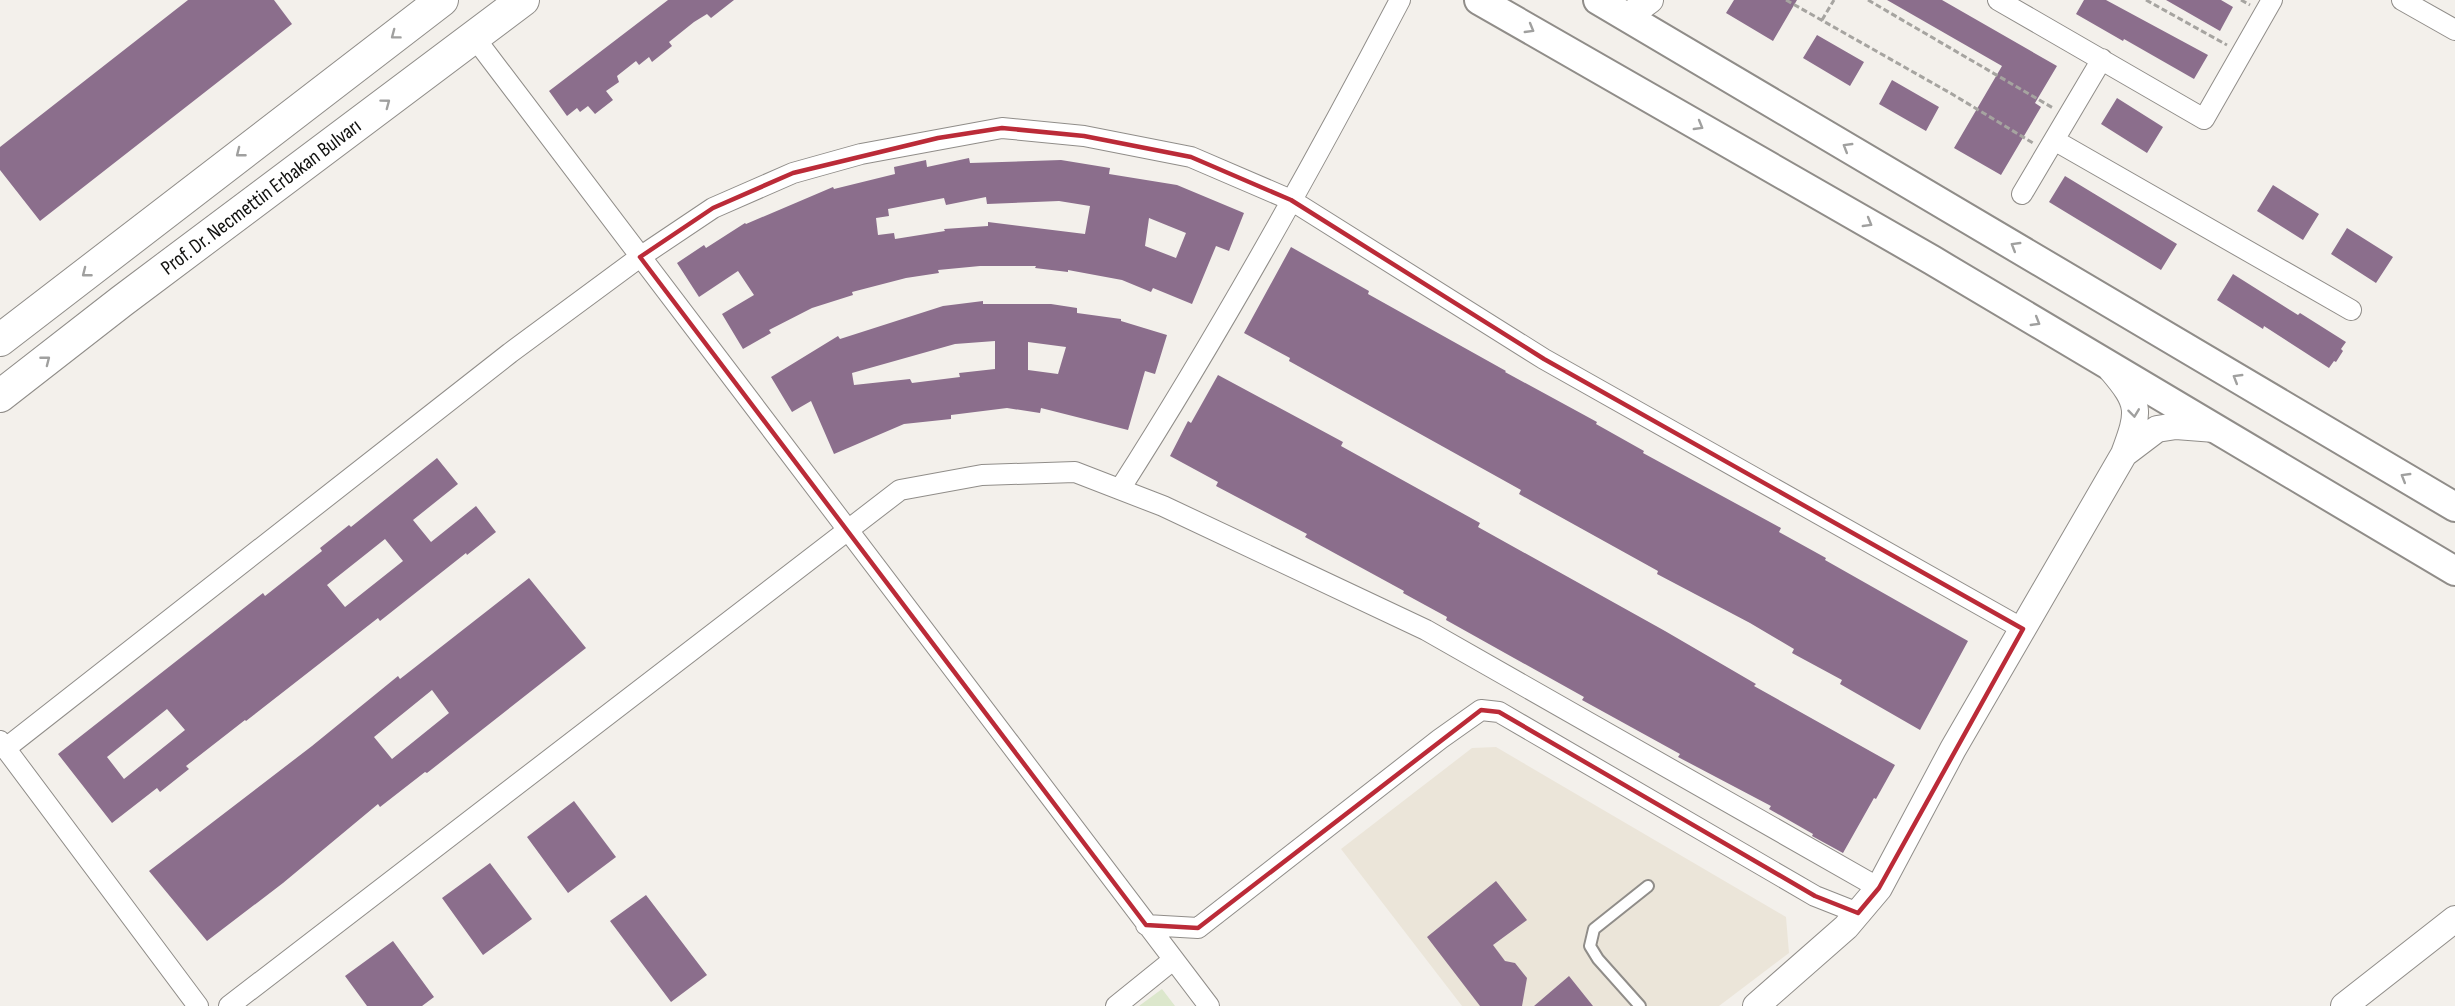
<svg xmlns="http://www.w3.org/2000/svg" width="2455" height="1006" font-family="'Sofia Sans Condensed',sans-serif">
<rect width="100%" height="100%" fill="#f3f0eb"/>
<!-- built -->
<path fill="#ebe5d9" d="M 1496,747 L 1786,917 L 1789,953 L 1719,1006 L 1462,1006 L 1341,849 L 1472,748 Z"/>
<!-- green -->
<path fill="#dce7cc" d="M 1162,989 L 1175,1006 L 1139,1006 Z"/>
<!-- building -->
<path fill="#8b6e8c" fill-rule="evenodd" d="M 188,0 L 274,0 L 292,24 L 40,221 L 0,170 L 0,147 Z
M 668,0 L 734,0 L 711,18 L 707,14 L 694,22 L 669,42 L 672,46 L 652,62 L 649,57 L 639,65 L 636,61 L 617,76 L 619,82 L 606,91 L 613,100 L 595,114 L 588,106 L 580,112 L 577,108 L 567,116 L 549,91 Z
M 1734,0 L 1797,0 L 1773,41 L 1726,13 Z
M 1887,0 L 1942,0 L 2057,66 L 2035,103 L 2041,107 L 2001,175 L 1954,148 L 2002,66 Z
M 2084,0 L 2106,0 L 2208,55 L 2194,79 L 2124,39 L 2123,41 L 2076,14 Z
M 2166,0 L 2221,0 L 2233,7 L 2220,31 Z
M 1817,35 L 1864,62 L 1850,86 L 1803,58 Z
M 1892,80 L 1939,107 L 1926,131 L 1879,104 Z
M 2117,98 L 2163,127 L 2147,153 L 2101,124 Z
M 969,158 L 970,163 L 1061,160 L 1110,168 L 1109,174 L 1177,185 L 1244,213 L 1229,251 L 1216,246 L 1192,304 L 1153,288 L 1151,292 L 1122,280 L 1068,270 L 1068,272 L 1035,268 L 1036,266 L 980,266 L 938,270 L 939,273 L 906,278 L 852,292 L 853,295 L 812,308 L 769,330 L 771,333 L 743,349 L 722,314 L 754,295 L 738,271 L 699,297 L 677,263 L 704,245 L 706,248 L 745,223 L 746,224 L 833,187 L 834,189 L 895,174 L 894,167 L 926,160 L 927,167 ZM 986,197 L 987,204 L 1059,201 L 1090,206 L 1085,234 L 988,222 L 988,226 L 944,229 L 945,231 L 895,239 L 894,233 L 878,235 L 876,218 L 889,216 L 888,209 L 944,198 L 946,205 ZM 1149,218 L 1186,233 L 1176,258 L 1145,246 Z
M 2065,176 L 2177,244 L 2161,270 L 2049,202 Z
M 2273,185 L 2319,214 L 2303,240 L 2257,211 Z
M 2347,228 L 2393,257 L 2376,283 L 2331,254 Z
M 1291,247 L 1369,291 L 1368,294 L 1506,371 L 1505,372 L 1597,422 L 1596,424 L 1644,451 L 1643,453 L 1781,528 L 1779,532 L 1826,558 L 1825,560 L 1968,641 L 1920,730 L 1840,684 L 1842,680 L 1792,653 L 1794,649 L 1750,623 L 1657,574 L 1658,571 L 1519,494 L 1521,490 L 1289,361 L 1290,358 L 1244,333 Z
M 2233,274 L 2298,315 L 2300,313 L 2346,342 L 2341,349 L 2343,351 L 2336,362 L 2334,361 L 2329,368 L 2264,326 L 2263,329 L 2217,300 Z
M 983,301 L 983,304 L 1051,304 L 1077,308 L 1077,313 L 1121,319 L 1121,321 L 1167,335 L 1155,374 L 1145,371 L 1128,430 L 1041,408 L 1040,413 L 1007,408 L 951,415 L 951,419 L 904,424 L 834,454 L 811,401 L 792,412 L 771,377 L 838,336 L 840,339 L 943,306 ZM 995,341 L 995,369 L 959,373 L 960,377 L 912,383 L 910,379 L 854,385 L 852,373 L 955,344 ZM 1028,342 L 1066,347 L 1058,374 L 1028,370 Z
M 1218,375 L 1343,442 L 1341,446 L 1480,523 L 1478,527 L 1665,631 L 1756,684 L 1754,686 L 1895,765 L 1876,799 L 1874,798 L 1843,853 L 1812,836 L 1813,834 L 1769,809 L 1771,806 L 1678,757 L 1680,754 L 1582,700 L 1584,697 L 1446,620 L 1447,617 L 1403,593 L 1404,591 L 1305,537 L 1307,534 L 1216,486 L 1218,482 L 1170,456 L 1188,421 L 1191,423 Z
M 437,458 L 458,484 L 413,520 L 431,542 L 476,506 L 496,532 L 467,555 L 466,553 L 380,621 L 378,618 L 246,721 L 245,720 L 186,766 L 189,769 L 160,792 L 157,788 L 112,823 L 58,754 L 263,593 L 265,596 L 322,551 L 320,548 L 349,525 L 351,527 ZM 385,539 L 403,561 L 345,607 L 327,585 ZM 167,709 L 185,730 L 124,779 L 107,757 Z
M 529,578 L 586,648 L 427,773 L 425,772 L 380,807 L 378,804 L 283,883 L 207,941 L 149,871 L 312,746 L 398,676 L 400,679 ZM 432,690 L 449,713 L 392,759 L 374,737 Z
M 574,801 L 616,857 L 568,893 L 527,837 Z
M 490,863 L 532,919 L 483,955 L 442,898 Z
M 1496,881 L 1527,920 L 1493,945 L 1505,961 L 1515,963 L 1527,978 L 1522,1006 L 1480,1006 L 1427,937 Z
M 646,895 L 707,975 L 671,1002 L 610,921 Z
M 393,941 L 434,997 L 422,1006 L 367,1006 L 345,976 Z
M 1569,976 L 1593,1006 L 1534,1006 Z"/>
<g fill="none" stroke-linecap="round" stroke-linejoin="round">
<defs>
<path id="service" d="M 1640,1006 L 1598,959 L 1590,946 L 1594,929 L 1648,886"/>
<path id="minor" d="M 1998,0 L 2204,119 L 2272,0
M 2402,0 L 2455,30
M 474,37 L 1209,1006
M 2054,140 L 2351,310
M 2022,194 L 2102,59
M 1120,489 C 1221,331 1313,166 1400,0
M 0,741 L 198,1006
M 6,748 L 510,353 L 640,257 L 713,208 L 793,173 L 861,154 L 1002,128 L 1084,136 L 1191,157 L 1291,200 L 1544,359 L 2023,629
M 1146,925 L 1198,928 L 1440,739 L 1481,710 L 1499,712 L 1815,896 L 1858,913
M 229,1006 L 900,490 L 982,475 L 1075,472 L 1163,506 L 1426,630 L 1879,888
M 1116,1006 L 1173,960"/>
<path id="tertiary" d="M 1627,17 L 1650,0
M 2111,369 C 2141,404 2140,411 2124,454 L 2157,429 L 2176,426 L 2215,429
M 1756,1006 L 1846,927 L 1879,888 L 1953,749 L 2124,454
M 2344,1006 L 2455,919"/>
<path id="secondary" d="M 1479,0 L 1932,260 L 2455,571
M 1598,0 L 2455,507"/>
<path id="primary" d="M 0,340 L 442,0
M 0,396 L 122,301 L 523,0"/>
</defs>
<!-- service casing -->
<use href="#service" stroke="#908d89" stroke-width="14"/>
<!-- minor casing -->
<use href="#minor" stroke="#908d89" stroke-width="22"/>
<!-- tertiary casing -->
<use href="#tertiary" stroke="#908d89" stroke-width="28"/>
<!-- secondary casing -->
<use href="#secondary" stroke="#908d89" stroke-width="32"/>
<!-- primary casing -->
<use href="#primary" stroke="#908d89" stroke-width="34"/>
<!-- path -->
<path stroke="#a6a4a0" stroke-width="3" stroke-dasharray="6 3" stroke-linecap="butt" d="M 1786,0 L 1952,94 L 2033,143
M 1868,0 L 2053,108
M 2146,0 L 2227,45
M 2241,0 L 2250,5
M 1822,20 L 1834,0"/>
<!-- service -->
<use href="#service" stroke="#fff" stroke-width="10"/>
<!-- minor -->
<use href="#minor" stroke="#fff" stroke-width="20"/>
<!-- tertiary -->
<use href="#tertiary" stroke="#fff" stroke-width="26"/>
<!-- secondary -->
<use href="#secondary" stroke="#fff" stroke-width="28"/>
<!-- primary -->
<use href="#primary" stroke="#fff" stroke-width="32"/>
</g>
<!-- one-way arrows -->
<defs><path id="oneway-chevron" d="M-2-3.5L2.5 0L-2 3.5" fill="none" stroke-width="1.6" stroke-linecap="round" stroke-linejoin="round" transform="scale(1.5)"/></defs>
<g stroke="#a0a09f">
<use href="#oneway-chevron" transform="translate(1530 29) rotate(30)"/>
<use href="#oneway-chevron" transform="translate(395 35) rotate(143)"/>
<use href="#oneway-chevron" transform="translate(386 103) rotate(-37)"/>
<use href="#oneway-chevron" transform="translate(1699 126) rotate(30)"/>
<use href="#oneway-chevron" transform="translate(1847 147) rotate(-149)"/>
<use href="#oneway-chevron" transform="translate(240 153) rotate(142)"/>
<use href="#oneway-chevron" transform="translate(1868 223) rotate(30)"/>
<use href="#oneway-chevron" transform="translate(2015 246) rotate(-149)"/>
<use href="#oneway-chevron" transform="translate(86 273) rotate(142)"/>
<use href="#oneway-chevron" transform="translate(2036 322) rotate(31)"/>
<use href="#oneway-chevron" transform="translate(46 360) rotate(-38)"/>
<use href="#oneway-chevron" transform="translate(2237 378) rotate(-149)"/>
<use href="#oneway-chevron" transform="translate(2134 413) rotate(83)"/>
<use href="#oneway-chevron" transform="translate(2405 477) rotate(-149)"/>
</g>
<!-- marked area -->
<path fill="none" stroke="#bb2b38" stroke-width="4.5" stroke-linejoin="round" d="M 1002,128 L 1084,136 L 1191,157 L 1291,200 L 1544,359 L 2023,629 L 1879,888 L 1858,913 L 1815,896 L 1499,712 L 1481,710 L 1198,928 L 1146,925 L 640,257 L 713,208 L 793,173 L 938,138 Z"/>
<g text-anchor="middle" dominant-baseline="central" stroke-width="5" stroke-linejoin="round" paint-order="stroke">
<!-- street labels -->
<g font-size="21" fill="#11110f" stroke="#fff">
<text transform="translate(261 197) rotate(-37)">Prof. Dr. Necmettin Erbakan Bulvarı</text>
</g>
</g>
</svg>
